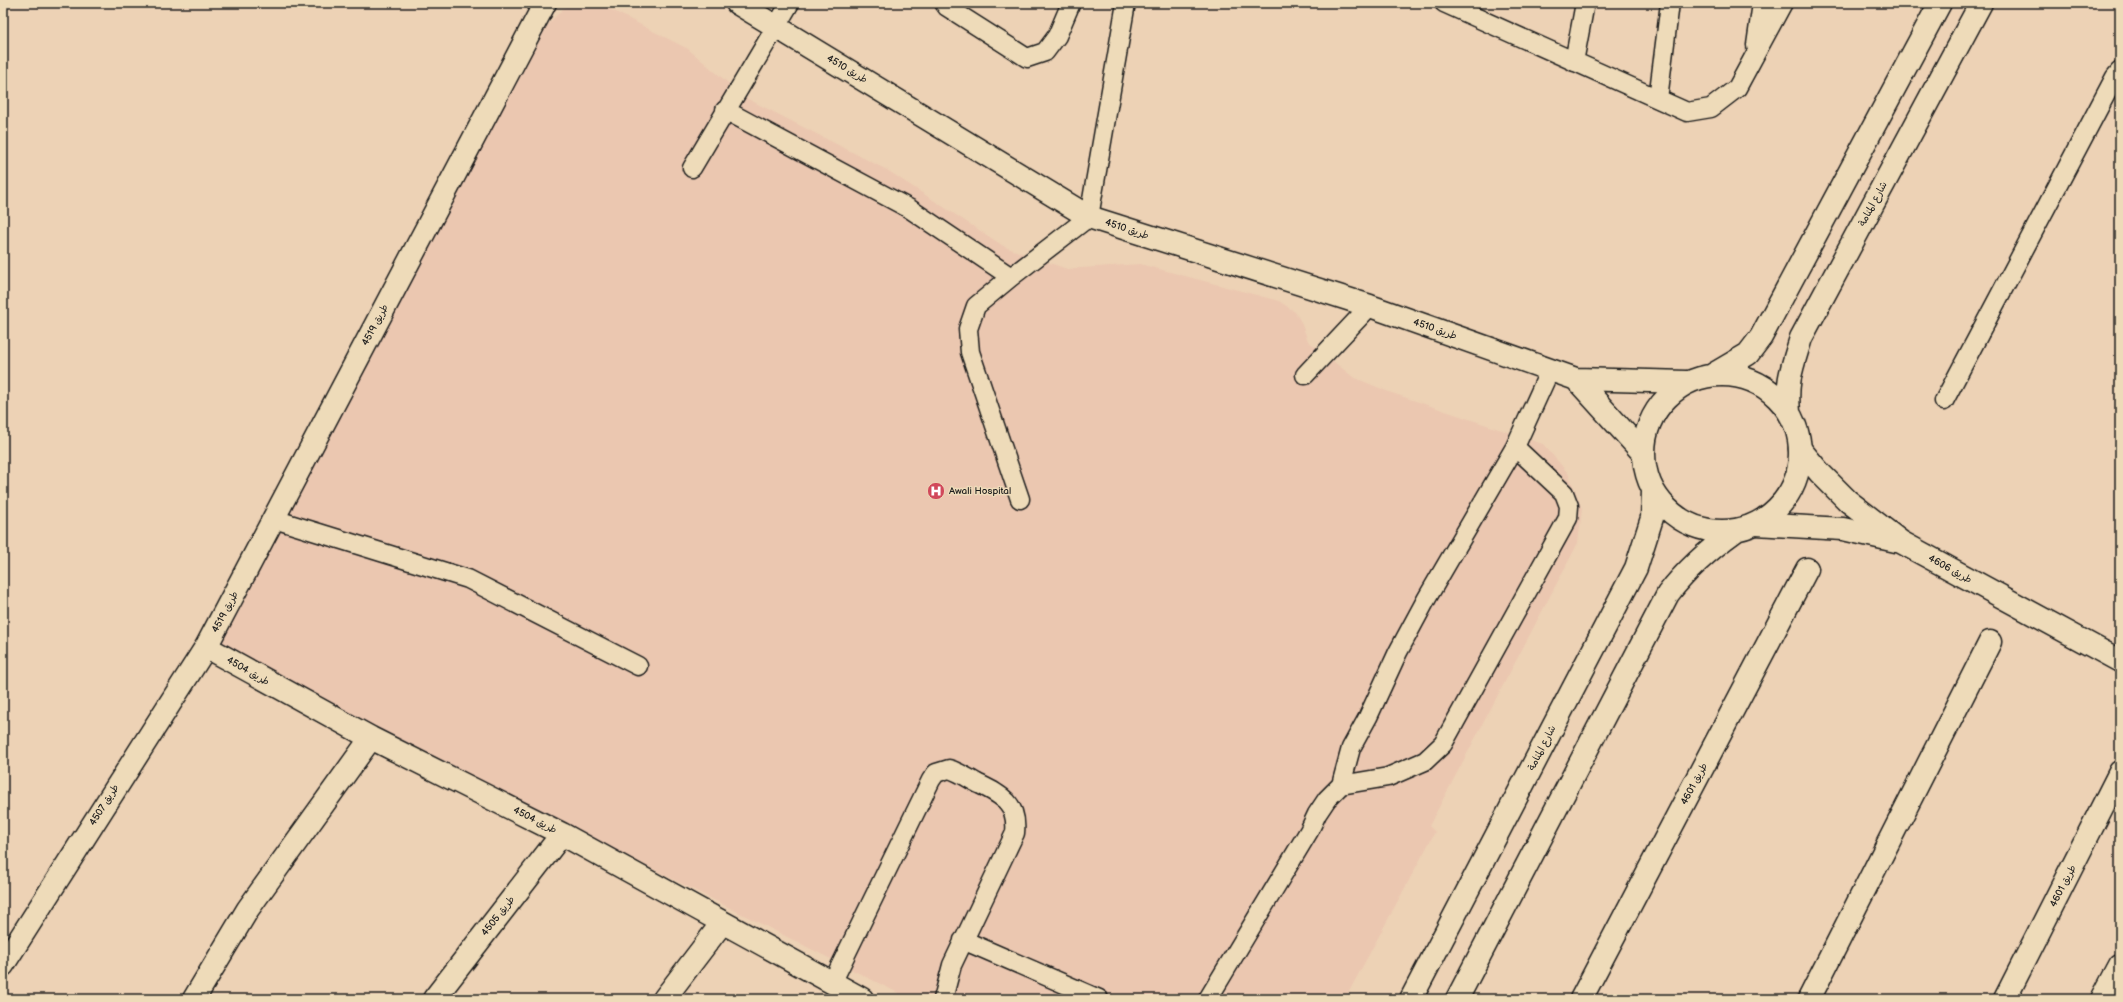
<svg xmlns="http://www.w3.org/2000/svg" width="2123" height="1002" font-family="'Balsamiq Sans','Playpen Sans Arabic',sans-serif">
<rect width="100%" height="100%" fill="#edd2b5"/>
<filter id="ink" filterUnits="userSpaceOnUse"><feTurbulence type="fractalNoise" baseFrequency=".025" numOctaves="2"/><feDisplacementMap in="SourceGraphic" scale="8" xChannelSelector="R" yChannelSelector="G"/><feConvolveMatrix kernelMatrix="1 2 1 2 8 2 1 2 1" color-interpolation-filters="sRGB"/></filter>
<g filter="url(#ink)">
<!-- built -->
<path fill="#ebc7b0" d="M 572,3 L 598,3 L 688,49 L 746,98 L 887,170 L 1005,247 L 1067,269 L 1140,264 L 1279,301 L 1295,312 L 1301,322 L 1308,341 L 1353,377 L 1389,392 L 1543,444 L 1568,473 L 1582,509 L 1578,543 L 1429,826 L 1435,832 L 1345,999 L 984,999 L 974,994 L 970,999 L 910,999 L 235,658 L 226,649 L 221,638 L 517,68 L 550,22 L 564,8 Z"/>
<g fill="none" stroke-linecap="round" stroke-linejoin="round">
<defs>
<path id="lane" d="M 944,3 L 947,7 L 1027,58 L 1045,52 L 1057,36 L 1071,3
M 1444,3 L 1687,112 L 1711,108 L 1737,88 L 1783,3
M 1756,45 L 1762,3
M 1574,62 L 1585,3
M 1658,99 L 1670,3
M 725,110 L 910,209 L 1011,277
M 692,168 L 790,3
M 1305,375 L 1370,306
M 1944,401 L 2115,77 L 2120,71
M 1020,499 L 970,352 L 968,329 L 976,306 L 1011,277 L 1089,217 L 1126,3
M 274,519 L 468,579 L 638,666
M 1341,785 L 1388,777 L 1425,761 L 1443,744 L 1568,518 L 1569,506 L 1564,493 L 1515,447
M 963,940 L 1099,999
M 832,983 L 931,780 L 936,773 L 949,769 C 959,772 968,778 977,783 C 1001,795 1018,802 1015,833 L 952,965 L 943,999
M 1208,999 L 1309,831 L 1317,814 L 1327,799 L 1341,785 L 1351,748 L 1368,717 L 1398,652 L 1427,598 L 1515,447 L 1550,370"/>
<path id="street" d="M 737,3 L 1089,217 L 1370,306 L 1576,379 L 1643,453
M 1576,379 L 1686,382
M 1800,449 L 1820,473 L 1848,501 L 1901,542 L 2120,661
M 1756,524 L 1843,529 L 1896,541
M 206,647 L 371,738 L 562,834 L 862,999
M 3,965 L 206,647 L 545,3
M 194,999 L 248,909 L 371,738
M 434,999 L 562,834
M 664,999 L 722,923
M 1581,999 L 1807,569
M 1809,999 L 1990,642
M 2005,999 L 2120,772
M 2102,999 L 2120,965"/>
<path id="secondary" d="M 1714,374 L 1748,354 L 1761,337 L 1940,3
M1644 453a78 78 0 1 1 156 0a78 78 0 1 1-156 0Z
M 1789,412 C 1786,381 1792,368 1801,338 L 1981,3
M 1411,999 L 1636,568 L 1652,518 L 1653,491
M 1457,999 L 1668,594 C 1687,569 1710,549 1735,531"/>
</defs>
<!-- lane casing -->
<use href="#lane" stroke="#1c1c1c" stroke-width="21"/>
<!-- street casing -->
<use href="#street" stroke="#1c1c1c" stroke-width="25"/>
<!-- secondary casing -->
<use href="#secondary" stroke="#1c1c1c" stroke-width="25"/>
<!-- lane -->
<use href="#lane" stroke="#eedbb9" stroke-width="18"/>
<!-- street -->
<use href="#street" stroke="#eedbb9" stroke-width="22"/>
<!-- secondary -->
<use href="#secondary" stroke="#eedbb9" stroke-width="22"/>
</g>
</g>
<!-- icons -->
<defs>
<symbol id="hospital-disc" viewBox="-11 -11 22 22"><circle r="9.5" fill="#d1495b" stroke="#eedbb9"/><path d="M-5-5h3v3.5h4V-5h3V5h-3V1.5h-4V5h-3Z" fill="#fff"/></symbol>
</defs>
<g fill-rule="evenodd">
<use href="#hospital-disc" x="926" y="481" width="20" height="20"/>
</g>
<g text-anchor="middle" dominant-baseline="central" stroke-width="3" stroke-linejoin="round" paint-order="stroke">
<!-- street labels -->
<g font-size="10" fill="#1c1c1c" stroke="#eedbb9">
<text transform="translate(847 69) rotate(31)">طريق 4510</text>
<text transform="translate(1873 204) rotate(-62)">شارع المنامة</text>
<text transform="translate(1127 229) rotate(18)">طريق 4510</text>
<text transform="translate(375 325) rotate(-62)">طريق 4519</text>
<text transform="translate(1435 329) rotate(19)">طريق 4510</text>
<text transform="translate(1950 569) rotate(29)">طريق 4606</text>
<text transform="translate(225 612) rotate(-62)">طريق 4519</text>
<text transform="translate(248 671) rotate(30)">طريق 4504</text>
<text transform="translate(1542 748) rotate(-63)">شارع المنامة</text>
<text transform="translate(1694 784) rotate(-62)">طريق 4601</text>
<text transform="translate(104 805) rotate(-58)">طريق 4507</text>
<text transform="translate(535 820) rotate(27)">طريق 4504</text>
<text transform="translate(2063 886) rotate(-63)">طريق 4601</text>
<text transform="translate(498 916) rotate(-52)">طريق 4505</text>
</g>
<!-- poi labels -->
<g font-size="10" fill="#1c1c1c" stroke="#eedbb9" text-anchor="start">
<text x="949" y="491">Awali Hospital</text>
</g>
</g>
<!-- margin -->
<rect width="2123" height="1002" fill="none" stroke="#eedbb9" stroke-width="16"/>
<rect x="8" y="8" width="2107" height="986" fill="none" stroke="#1c1c1c" stroke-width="1.5" filter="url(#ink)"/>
</svg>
